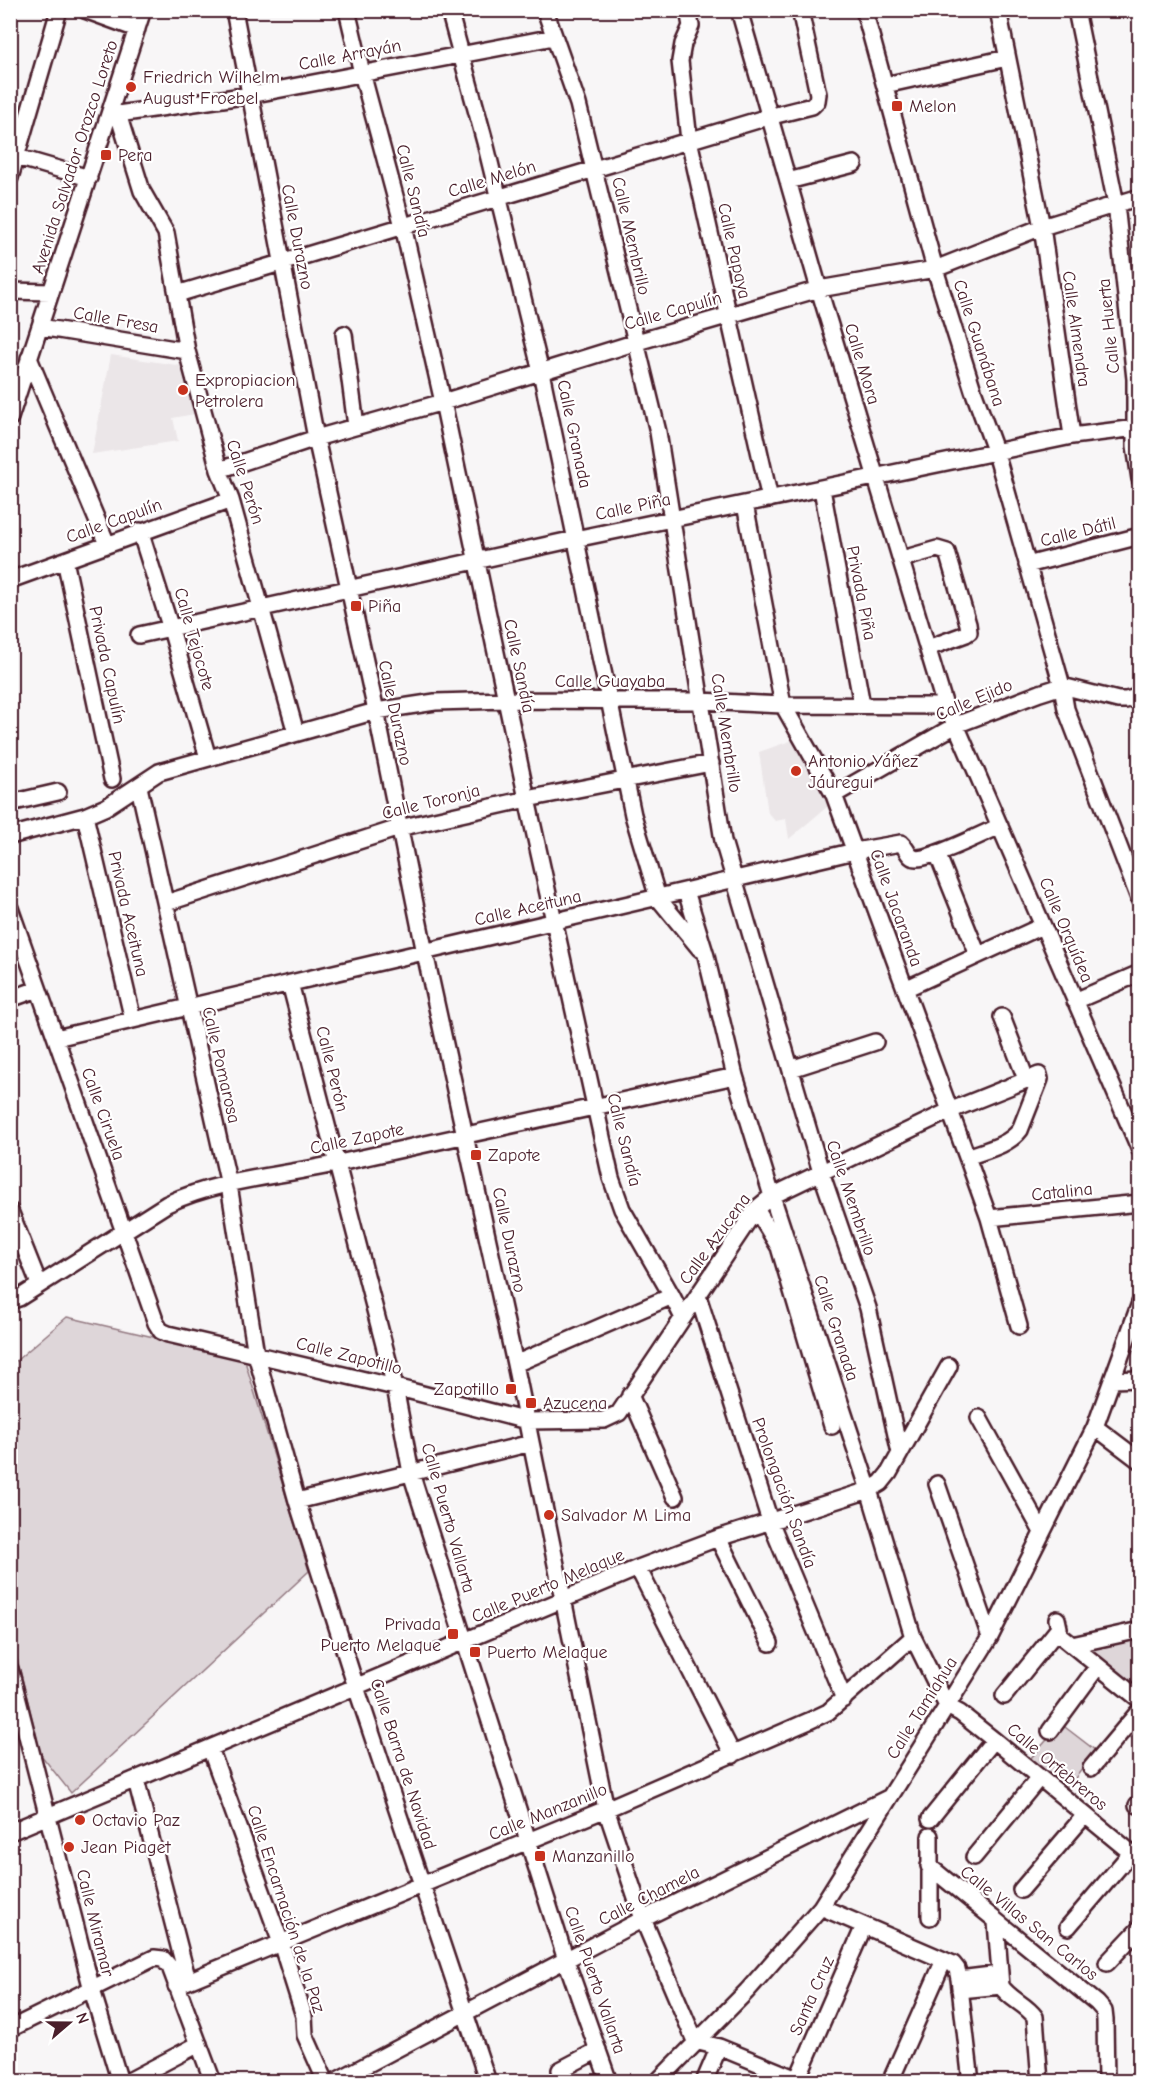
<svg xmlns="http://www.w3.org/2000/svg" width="1150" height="2092" font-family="'Comic Neue',sans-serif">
<rect width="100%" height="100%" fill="#f8f6f7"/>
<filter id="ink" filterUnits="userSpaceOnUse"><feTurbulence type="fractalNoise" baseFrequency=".0167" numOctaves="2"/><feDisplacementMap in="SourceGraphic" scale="12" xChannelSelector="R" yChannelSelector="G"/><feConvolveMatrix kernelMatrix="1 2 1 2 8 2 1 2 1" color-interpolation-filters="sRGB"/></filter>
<g filter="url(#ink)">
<!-- built -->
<path fill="#ebe6e8" d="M 111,355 L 183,366 L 194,414 L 173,418 L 178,441 L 92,454 Z
M 793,740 L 828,806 L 789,839 L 786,819 L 775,821 L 768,813 L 759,752 Z"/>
<!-- green -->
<path fill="#ded6d9" stroke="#947a82" stroke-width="1.5" d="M 67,1317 L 244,1358 L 309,1571 L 71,1793 L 41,1755 L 11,1634 L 10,1366 Z
M 1139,1635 L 1139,1693 L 1086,1647 Z
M 1061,1724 L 1096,1751 L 1066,1790 L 1030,1759 Z"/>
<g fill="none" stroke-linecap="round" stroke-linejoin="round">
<defs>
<path id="minor" d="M 85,10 L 137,29
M 234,10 L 316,438 L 376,711 L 425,953 L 515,1364 L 606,1809 L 643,1919 L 695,2041 L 719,2047 L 804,2082
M 347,10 L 362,73 L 403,226 L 443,402 L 527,799 L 611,1178 L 622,1209 L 672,1296 L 683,1318
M 449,10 L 485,142 L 541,372 L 633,815 L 658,898 L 700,949
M 545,10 L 578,104 L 658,432 L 723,841 L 821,1172 L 868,1308 L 900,1453
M 688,10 L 691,26 L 683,44 L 680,61 L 689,140 L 770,499
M 739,10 L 819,289 L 945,706 L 956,725 L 1140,1150
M 864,10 L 935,269 L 973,390 L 996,453 L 1062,686 L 1066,709 L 1140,901
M 998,10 L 1042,227 L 1072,436
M 1076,10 L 1116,204 L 1135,379 L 1135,446 L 1140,479
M 885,85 L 1007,58
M 111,110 L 118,114 L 142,191 L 166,233 L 187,351 L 219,470 L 231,500 L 296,733
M 118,114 L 250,95 L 554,37
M 10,155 L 89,178
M 10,178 L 59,10
M 788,181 L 854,164
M 10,291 L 51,292
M 177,294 L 768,117 L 812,106 L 817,101 L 818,94 L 800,10
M 40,327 L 187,351
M 344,334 L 356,426
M 29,358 L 107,544
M 10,418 L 143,10
M 219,470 L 316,438 L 443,402 L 637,342 L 819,289 L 935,269 L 1042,227 L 1140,197
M 822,489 L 862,705
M 745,504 L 783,705 L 834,795 L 967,1157 L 989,1218 L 1019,1326
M 140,531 L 171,629 L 208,758
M 902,559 L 937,549 L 947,552 L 968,624 L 969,632 L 966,634 L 928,648
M 65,560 L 112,779
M 1027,565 L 1140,536
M 10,580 L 231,500
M 139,635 L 575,539 L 1072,436 L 1136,428
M 139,787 L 229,1185 L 256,1354 L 297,1501 L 356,1687 L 488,2082
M 834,795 L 956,725 L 1040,693 L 1062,686 L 1118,700 L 1126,700 L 1140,696
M 10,803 L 58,792
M 85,816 L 133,1020
M 10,836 L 85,816 L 106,807 L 159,772 L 376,711 L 435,702 L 507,700 L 701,701 L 783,705 L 945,706
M 937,853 L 978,955
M 686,891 L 706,956 L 735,1076 L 772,1196 L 869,1490 L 913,1637 L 947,1706 L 960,1713 L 994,1740 L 1140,1860
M 166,903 L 399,828 L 527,799 L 711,763
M 10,908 L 156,1323 L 161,1331 L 168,1334 L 395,1387 L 527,1421 L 604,1420 L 619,1413 L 756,1209 L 772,1196 L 949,1111 L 1039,1075 L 1040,1079 L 1020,1130 C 1008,1146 986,1150 967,1157
M 290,983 L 395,1387 L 411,1473 L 566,1960 L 609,2082
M 905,989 L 1042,926
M 10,999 L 38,989
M 1075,1001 L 1140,973
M 1002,1017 L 1026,1079
M 56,1038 L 855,851 L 901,843 C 906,847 907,854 912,857 C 922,864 986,832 1000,826
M 791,1069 L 875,1042
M 756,1209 L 779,1247 L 832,1426
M 10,1211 L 39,1284
M 989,1218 L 1140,1203
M 698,1296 L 770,1521 L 844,1699
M 10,1301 L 19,1298 L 167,1204 C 220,1179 282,1176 339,1163 C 471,1134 603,1105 735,1076
M 515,1364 L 672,1296
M 1112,1380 L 1140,1379
M 630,1395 L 675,1497
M 979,1418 L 1042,1532
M 1095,1427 L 1140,1461
M 937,1484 L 990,1637
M 297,1501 L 531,1443
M 718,1538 L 770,1643
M 638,1568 L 733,1755
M 1056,1632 L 1140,1700
M 1072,1645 L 1140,1630
M 10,1669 L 92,1990 L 120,2082
M 1004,1696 L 1059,1628 L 1057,1619
M 1050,1731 L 1098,1666
M 210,1748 L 281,1943 L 304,2016 L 305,2035 L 326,2082
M 1091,1768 L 1140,1710
M 136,1780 L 188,1981
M 1137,1805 L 1140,1803
M 930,1819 L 994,1740
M 10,1832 L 638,1568 L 718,1538 L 869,1490 L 881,1483 L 889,1473 L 949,1366
M 930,1836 L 930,1917
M 974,1857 L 1039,1778
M 929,1866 L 1097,2003 L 1104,2011 L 1105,2020 L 1106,2082
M 1021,1890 L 1085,1815
M 821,1907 L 953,1964 L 957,1969 L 959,1979 L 971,2082
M 996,1922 L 1001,1986 C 1009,1999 1026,2004 1035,2017 L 1040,2082
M 1068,1927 L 1131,1853
M 1107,1963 L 1140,1928
M 959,1979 L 1000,1974
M 176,1986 L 606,1809 L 809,1721 L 828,1712 L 913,1637
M 960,1990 L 1001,1986
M 10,2029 L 154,1958 L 163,1959 L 170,1967 L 213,2082
M 560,2070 L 598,2050
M 127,2082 L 199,2044
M 334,2082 L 643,1919 L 888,1798
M 657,2082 L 747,1991 L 821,1907 L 947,1706 L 990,1637 L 1095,1427 L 1140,1303
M 704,2082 L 719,2047
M 796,2082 L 864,1926
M 890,2082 L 944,1960"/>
</defs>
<!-- minor casing -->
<use href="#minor" stroke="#4a1f2b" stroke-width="20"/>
<!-- minor -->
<use href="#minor" stroke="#fff" stroke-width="15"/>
</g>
</g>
<!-- markers -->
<g fill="#c8321e" stroke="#fff" stroke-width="2">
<circle cx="131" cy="87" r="6"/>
<rect x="891" y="100" width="12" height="12" rx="3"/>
<rect x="100" y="149" width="12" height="12" rx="3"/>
<circle cx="183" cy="390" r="6"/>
<rect x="350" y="600" width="12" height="12" rx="3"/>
<circle cx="796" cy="771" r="6"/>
<rect x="470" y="1149" width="12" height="12" rx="3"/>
<rect x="505" y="1383" width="12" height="12" rx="3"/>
<rect x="525" y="1397" width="12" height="12" rx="3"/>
<circle cx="549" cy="1515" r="6"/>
<rect x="447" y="1628" width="12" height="12" rx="3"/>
<rect x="469" y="1646" width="12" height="12" rx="3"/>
<circle cx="80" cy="1820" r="6"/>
<circle cx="69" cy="1847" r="6"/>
<rect x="534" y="1850" width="12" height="12" rx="3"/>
</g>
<g text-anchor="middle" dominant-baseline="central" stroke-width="4.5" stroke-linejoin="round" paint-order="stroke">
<!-- street labels -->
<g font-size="18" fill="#4a1f2b" stroke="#fff">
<text transform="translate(350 55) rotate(-11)">Calle Arrayán</text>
<text transform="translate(75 157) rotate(-72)">Avenida Salvador Orozco Loreto</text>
<text transform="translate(492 179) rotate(-17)">Calle Melón</text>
<text transform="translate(413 191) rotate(76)">Calle Sandía</text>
<text transform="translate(631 236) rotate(77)">Calle Membrillo</text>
<text transform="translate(297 237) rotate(79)">Calle Durazno</text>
<text transform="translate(734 251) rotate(77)">Calle Papaya</text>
<text transform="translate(673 311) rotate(-16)">Calle Capulín</text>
<text transform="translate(116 320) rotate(10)">Calle Fresa</text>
<text transform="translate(1109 326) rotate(-96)">Calle Huerta</text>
<text transform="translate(1076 329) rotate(82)">Calle Almendra</text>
<text transform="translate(979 343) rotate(72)">Calle Guanábana</text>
<text transform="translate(862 364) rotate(73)">Calle Mora</text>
<text transform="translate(574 434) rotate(78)">Calle Granada</text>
<text transform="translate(245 482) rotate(72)">Calle Perón</text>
<text transform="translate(633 507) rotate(-12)">Calle Piña</text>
<text transform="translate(114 521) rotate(-20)">Calle Capulín</text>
<text transform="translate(1078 532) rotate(-14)">Calle Dátil</text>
<text transform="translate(861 593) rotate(79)">Privada Piña</text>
<text transform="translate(194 639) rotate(74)">Calle Tejocote</text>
<text transform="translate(107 665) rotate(78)">Privada Capulín</text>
<text transform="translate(519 666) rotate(78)">Calle Sandía</text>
<text x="610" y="681">Calle Guayaba</text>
<text transform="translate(974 700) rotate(-23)">Calle Ejido</text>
<text transform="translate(395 713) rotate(78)">Calle Durazno</text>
<text transform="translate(726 733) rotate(81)">Calle Membrillo</text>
<text transform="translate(431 802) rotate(-14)">Calle Toronja</text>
<text transform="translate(528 908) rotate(-13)">Calle Aceituna</text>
<text transform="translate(896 908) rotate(70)">Calle Jacaranda</text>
<text transform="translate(128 914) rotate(77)">Privada Aceituna</text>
<text transform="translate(1066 930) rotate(67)">Calle Orquídea</text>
<text transform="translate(221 1065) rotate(77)">Calle Pomarosa</text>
<text transform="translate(332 1069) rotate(76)">Calle Perón</text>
<text transform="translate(103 1114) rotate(70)">Calle Ciruela</text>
<text transform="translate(357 1139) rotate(-12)">Calle Zapote</text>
<text transform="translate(624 1140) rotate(76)">Calle Sandía</text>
<text transform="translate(1062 1192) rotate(-6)">Catalina</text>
<text transform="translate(851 1198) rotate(71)">Calle Membrillo</text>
<text transform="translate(715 1239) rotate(-54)">Calle Azucena</text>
<text transform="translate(509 1240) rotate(78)">Calle Durazno</text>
<text transform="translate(836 1328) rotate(72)">Calle Granada</text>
<text transform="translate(349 1356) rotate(14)">Calle Zapotillo</text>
<text transform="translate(784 1493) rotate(70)">Prolongación Sandía</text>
<text transform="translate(448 1518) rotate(74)">Calle Puerto Vallarta</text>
<text transform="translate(548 1586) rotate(-23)">Calle Puerto Melaque</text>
<text transform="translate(922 1708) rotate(-58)">Calle Tamiahua</text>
<text transform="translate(403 1764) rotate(72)">Calle Barra de Navidad</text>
<text transform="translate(1057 1767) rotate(40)">Calle Orfebreros</text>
<text transform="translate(548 1812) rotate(-22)">Calle Manzanillo</text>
<text transform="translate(649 1896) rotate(-27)">Calle Chamela</text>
<text transform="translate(286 1909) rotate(72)">Calle Encarnación de la Paz</text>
<text transform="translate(95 1923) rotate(76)">Calle Miramar</text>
<text transform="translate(1029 1923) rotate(39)">Calle Villas San Carlos</text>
<text transform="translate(595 1980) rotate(71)">Calle Puerto Vallarta</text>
<text transform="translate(812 1996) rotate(-66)">Santa Cruz</text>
</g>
<!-- poi labels -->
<g font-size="18" fill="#4a1f2b" stroke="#fff" text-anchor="start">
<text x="143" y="77">Friedrich Wilhelm<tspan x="143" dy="21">August Froebel</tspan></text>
<text x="909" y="106">Melon</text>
<text x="118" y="155">Pera</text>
<text x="195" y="380">Expropiacion<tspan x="195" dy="21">Petrolera</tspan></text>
<text x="368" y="606">Piña</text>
<text x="808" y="761">Antonio Yáñez<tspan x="808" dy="21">Jáuregui</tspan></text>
<text x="488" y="1155">Zapote</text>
<text x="499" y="1389" text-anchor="end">Zapotillo</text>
<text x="543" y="1403">Azucena</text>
<text x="561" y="1515">Salvador M Lima</text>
<text x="441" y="1624" text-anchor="end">Privada<tspan x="441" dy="21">Puerto Melaque</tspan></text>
<text x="487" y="1652">Puerto Melaque</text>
<text x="92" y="1820">Octavio Paz</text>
<text x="81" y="1847">Jean Piaget</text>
<text x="552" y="1856">Manzanillo</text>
</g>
</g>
<!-- margin -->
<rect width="1150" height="2092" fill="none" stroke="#fff" stroke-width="36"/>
<rect x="18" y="18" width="1114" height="2056" fill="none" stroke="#4a1f2b" stroke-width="2" filter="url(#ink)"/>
<!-- north arrow -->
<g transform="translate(69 2023) rotate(70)" stroke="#ffffff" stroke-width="4.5" paint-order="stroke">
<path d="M0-4.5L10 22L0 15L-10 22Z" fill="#4a1f2b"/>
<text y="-9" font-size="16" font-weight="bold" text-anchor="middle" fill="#4a1f2b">N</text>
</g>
</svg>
